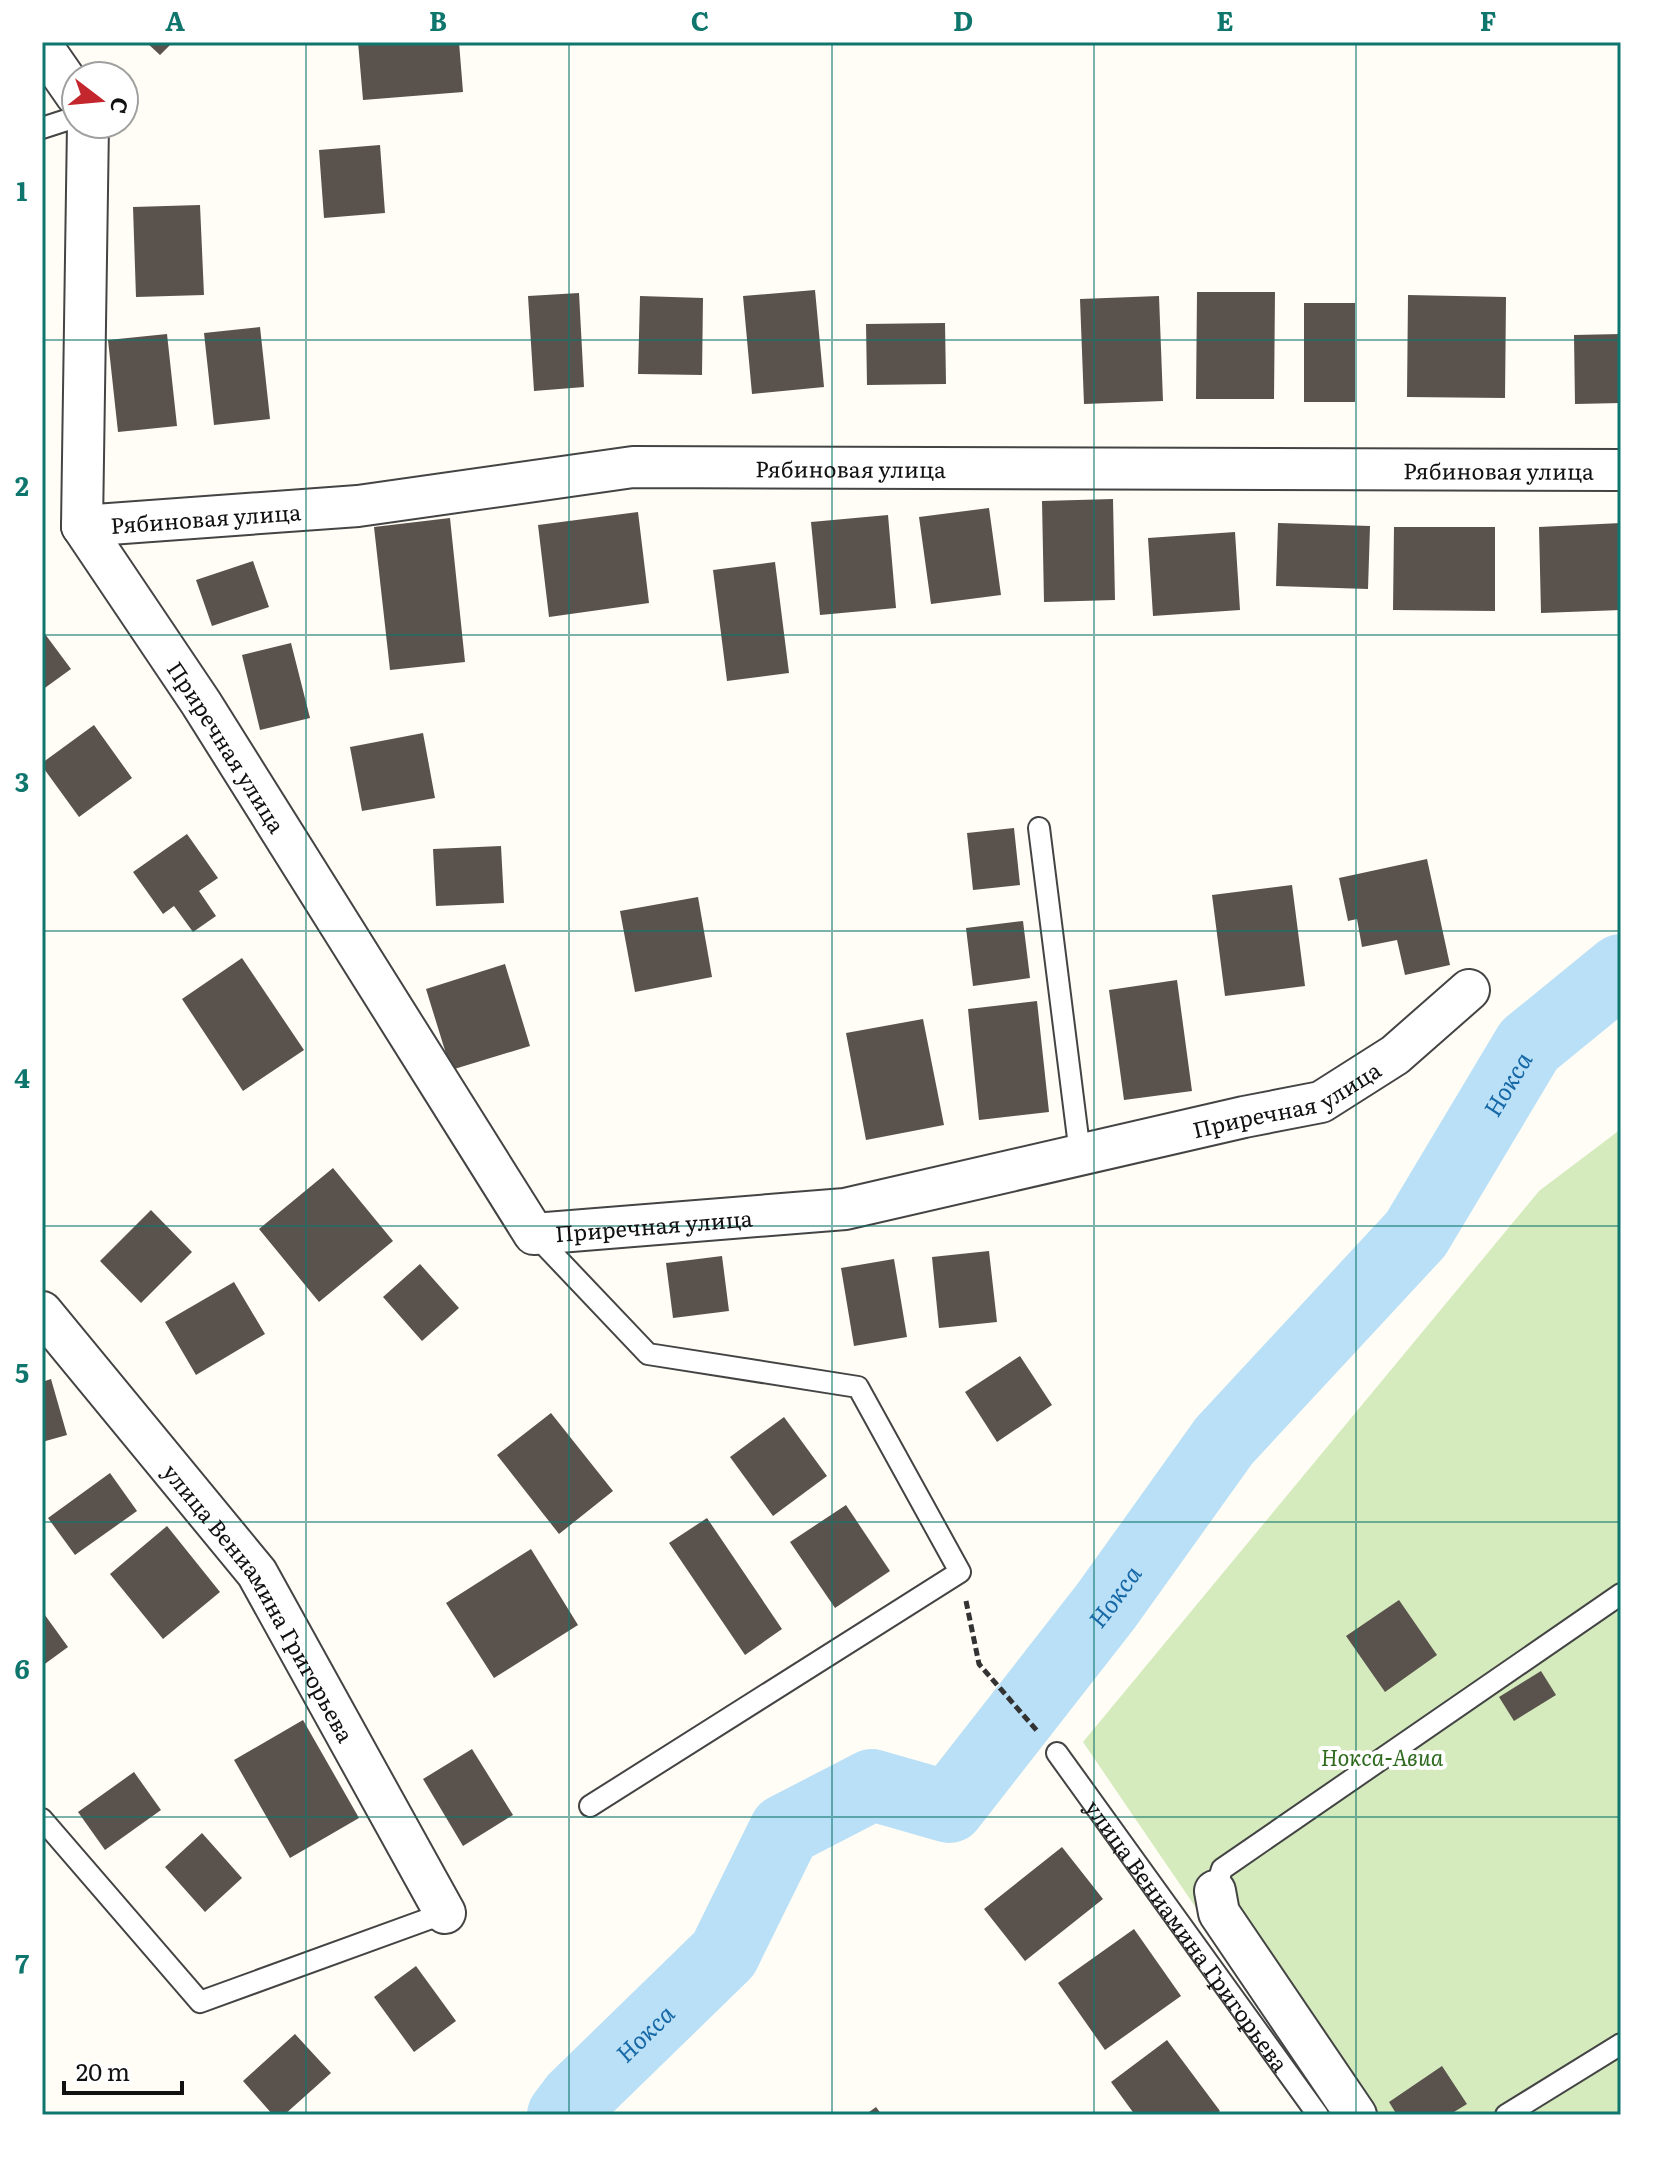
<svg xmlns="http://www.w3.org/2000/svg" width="1663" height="2157" font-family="Literata,serif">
<rect width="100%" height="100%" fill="#fffdf5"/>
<!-- green -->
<path fill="#d5ebbd" d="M 1621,1129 L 1621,2115 L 1337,2115 L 1083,1742 L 1539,1191 Z"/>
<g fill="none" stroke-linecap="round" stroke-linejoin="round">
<!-- river -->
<path stroke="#b9e0f7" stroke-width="72" id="s1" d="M 563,2115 L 575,2099 L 724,1954 L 785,1830 L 872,1785 L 949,1807 L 1106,1606 L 1224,1441 L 1416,1234 L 1529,1045 L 1621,970"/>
</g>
<!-- building -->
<path fill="#5a524d" d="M 146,42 L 173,42 L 160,55 Z
M 358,42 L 459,42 L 463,92 L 363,100 Z
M 380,145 L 385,213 L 324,218 L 319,150 Z
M 200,205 L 204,295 L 136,297 L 133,207 Z
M 815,290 L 824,387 L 752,394 L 743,296 Z
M 1197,292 L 1275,292 L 1274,399 L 1196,399 Z
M 579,293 L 584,387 L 534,391 L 528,296 Z
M 1408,295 L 1506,297 L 1505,398 L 1407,397 Z
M 640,296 L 703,298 L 702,375 L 638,374 Z
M 1159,296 L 1163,401 L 1084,404 L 1080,299 Z
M 1304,303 L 1355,303 L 1355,402 L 1304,402 Z
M 945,323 L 946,384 L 867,385 L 866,324 Z
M 260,327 L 270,419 L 214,425 L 204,333 Z
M 167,334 L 177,426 L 118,432 L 108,340 Z
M 1621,334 L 1621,403 L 1575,404 L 1574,335 Z
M 1113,499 L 1115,600 L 1044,602 L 1042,501 Z
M 989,508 L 1001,595 L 931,604 L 919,517 Z
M 638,512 L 649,603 L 549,617 L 538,525 Z
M 888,515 L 896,608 L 820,615 L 811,522 Z
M 450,518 L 465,662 L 390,670 L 374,527 Z
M 1278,523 L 1370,526 L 1368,589 L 1276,586 Z
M 1621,523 L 1621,610 L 1541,613 L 1539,527 Z
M 1394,527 L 1495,527 L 1495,611 L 1393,610 Z
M 1235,532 L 1240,610 L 1153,616 L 1148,538 Z
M 253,561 L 269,607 L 212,626 L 196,580 Z
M 775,562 L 789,673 L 727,681 L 713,570 Z
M 42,630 L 71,669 L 42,690 Z
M 291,643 L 310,718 L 260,730 L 242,655 Z
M 94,725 L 132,778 L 79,817 L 42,766 L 42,763 Z
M 423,733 L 435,798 L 362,811 L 350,747 Z
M 1014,828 L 1020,885 L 973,890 L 967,833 Z
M 187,834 L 218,878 L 199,891 L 216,916 L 193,932 L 174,906 L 163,914 L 133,872 Z
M 501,846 L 504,903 L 436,906 L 433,849 Z
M 1427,859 L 1450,965 L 1405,975 L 1397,940 L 1362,947 L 1357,919 L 1348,921 L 1339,878 Z
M 1292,885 L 1305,986 L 1225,996 L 1212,895 Z
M 698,897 L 712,977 L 635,992 L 620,911 Z
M 1023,921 L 1030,978 L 973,986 L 966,928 Z
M 242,958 L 304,1050 L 243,1091 L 182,999 Z
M 505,964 L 530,1046 L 451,1070 L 426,989 Z
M 1177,980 L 1192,1091 L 1124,1100 L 1109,990 Z
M 1037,1001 L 1049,1112 L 979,1120 L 968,1009 Z
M 923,1019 L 944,1125 L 866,1140 L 846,1033 Z
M 333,1168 L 393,1241 L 319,1302 L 259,1229 Z
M 151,1210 L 192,1252 L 141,1303 L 100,1261 Z
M 989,1251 L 997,1322 L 939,1328 L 932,1257 Z
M 722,1256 L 729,1311 L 673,1318 L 666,1263 Z
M 894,1259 L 907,1337 L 854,1346 L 841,1268 Z
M 420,1264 L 459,1308 L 422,1341 L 383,1297 Z
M 234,1282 L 265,1334 L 196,1375 L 165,1322 Z
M 1020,1356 L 1052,1405 L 997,1442 L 965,1392 Z
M 51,1379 L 67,1435 L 42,1442 L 42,1382 Z
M 551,1413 L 613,1491 L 559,1534 L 497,1455 Z
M 784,1417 L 827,1476 L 773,1516 L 730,1457 Z
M 110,1473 L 137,1511 L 75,1555 L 48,1518 Z
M 846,1505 L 890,1571 L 835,1608 L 790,1542 Z
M 707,1518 L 782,1629 L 745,1655 L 669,1543 Z
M 167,1526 L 220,1592 L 163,1639 L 110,1574 Z
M 531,1549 L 578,1625 L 494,1678 L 446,1603 Z
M 1399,1600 L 1437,1655 L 1385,1692 L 1346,1636 Z
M 42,1611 L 68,1647 L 42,1666 Z
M 1541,1671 L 1556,1695 L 1514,1721 L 1499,1697 Z
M 303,1720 L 359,1818 L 290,1858 L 234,1760 Z
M 472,1749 L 513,1815 L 463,1846 L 423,1779 Z
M 134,1772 L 161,1810 L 105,1850 L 78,1812 Z
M 202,1833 L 242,1878 L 205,1912 L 165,1867 Z
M 1062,1847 L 1103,1899 L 1025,1961 L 984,1909 Z
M 1134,1929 L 1181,1996 L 1105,2050 L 1058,1983 Z
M 416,1966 L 456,2021 L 414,2052 L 374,1997 Z
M 295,2034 L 331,2073 L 284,2115 L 273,2115 L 243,2081 Z
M 1167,2040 L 1220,2111 L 1214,2115 L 1135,2115 L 1111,2082 Z
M 1442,2066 L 1467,2104 L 1449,2115 L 1397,2115 L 1389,2102 Z
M 876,2107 L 882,2115 L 865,2115 Z"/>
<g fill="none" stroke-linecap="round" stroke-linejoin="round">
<defs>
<g id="service">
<path d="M 42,128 L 76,117"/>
<path d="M 1039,828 L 1080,1154"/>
<path d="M 534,1234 L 648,1354 L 858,1387 L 960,1572 L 590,1806"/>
<path id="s2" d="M 1057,1753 L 1318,2115"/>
<path d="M 42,1819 L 200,2002 L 445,1913"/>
<path d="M 1215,1891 L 1222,1869 L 1621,1594"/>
<path d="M 1506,2115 L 1621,2044"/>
</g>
<g id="minor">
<path d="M 42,46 L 76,95"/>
<path id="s3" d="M 82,526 L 201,703 L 534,1234 L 845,1209 L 1244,1117 L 1321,1102 L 1395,1055 L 1469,990"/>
<path id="s4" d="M 82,526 L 358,506 L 633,467 L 1621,470"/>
<path d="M 82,526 L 88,124"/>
<path id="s5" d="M 42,1312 L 257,1573 L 445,1913"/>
<path d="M 1215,1891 L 1219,1913 L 1356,2115"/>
</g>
</defs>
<!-- service casing -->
<use href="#service" stroke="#444" stroke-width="24"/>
<!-- minor casing -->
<use href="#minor" stroke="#444" stroke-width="44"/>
<!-- path -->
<path stroke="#333" stroke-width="5" stroke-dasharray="8 4" stroke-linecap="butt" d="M 966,1601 L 979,1664 L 1038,1732"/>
<!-- service -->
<use href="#service" stroke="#fff" stroke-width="20"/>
<!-- minor -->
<use href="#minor" stroke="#fff" stroke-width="40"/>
</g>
<!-- grid -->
<path fill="none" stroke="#0f766e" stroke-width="2" stroke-opacity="0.55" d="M 306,42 L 306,2115M 569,42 L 569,2115M 832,42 L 832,2115M 1094,42 L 1094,2115M 1356,42 L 1356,2115M 42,340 L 1621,340M 42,635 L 1621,635M 42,931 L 1621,931M 42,1226 L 1621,1226M 42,1522 L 1621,1522M 42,1817 L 1621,1817"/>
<g text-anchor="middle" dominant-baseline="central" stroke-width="8" stroke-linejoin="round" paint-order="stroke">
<!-- street labels -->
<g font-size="22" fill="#111" stroke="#fff">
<text stroke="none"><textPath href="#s4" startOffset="772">Рябиновая улица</textPath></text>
<text stroke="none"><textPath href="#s4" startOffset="1420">Рябиновая улица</textPath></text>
<text stroke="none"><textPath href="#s4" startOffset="124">Рябиновая улица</textPath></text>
<text stroke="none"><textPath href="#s3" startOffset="264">Приречная улица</textPath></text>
<text stroke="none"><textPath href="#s3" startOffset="1608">Приречная улица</textPath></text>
<text stroke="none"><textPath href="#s3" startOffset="960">Приречная улица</textPath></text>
<text stroke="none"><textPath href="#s5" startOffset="364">улица Вениамина Григорьева</textPath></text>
<text stroke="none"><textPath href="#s2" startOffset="224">улица Вениамина Григорьева</textPath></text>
</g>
<!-- park labels -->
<g font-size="22" font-style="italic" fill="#2f6b1f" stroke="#fff">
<text x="1382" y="1756">Нокса-Авиа</text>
</g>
<!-- water labels -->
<g font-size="24" font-style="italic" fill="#1768a6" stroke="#fff">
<text stroke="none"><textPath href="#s1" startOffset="1460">Нокса</textPath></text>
<text stroke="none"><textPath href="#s1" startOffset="812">Нокса</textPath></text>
<text stroke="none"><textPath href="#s1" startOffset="116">Нокса</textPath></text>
</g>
</g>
<!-- border -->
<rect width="1663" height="2157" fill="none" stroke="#ffffff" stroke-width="88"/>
<!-- north arrow -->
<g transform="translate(100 100) rotate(106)"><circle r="38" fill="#ffffff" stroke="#a0a0a0" stroke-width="2"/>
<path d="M0-6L14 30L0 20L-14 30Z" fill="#c4262e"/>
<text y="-12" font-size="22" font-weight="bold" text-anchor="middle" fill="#111111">С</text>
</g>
<!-- scale -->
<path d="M64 2081v12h118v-12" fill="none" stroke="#111111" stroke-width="4"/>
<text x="76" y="2081" font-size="24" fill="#111111" stroke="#ffffff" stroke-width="6" paint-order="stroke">20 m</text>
<rect x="44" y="44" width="1575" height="2069" fill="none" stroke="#0f766e" stroke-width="3"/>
<g font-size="26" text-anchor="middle" font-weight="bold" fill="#0f766e">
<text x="175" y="31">A</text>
<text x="438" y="31">B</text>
<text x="700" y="31">C</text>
<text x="963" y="31">D</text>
<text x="1225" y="31">E</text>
<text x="1488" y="31">F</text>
<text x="22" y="201">1</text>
<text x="22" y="496">2</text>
<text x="22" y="792">3</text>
<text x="22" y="1088">4</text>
<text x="22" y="1383">5</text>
<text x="22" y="1679">6</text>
<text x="22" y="1974">7</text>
</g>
</svg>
